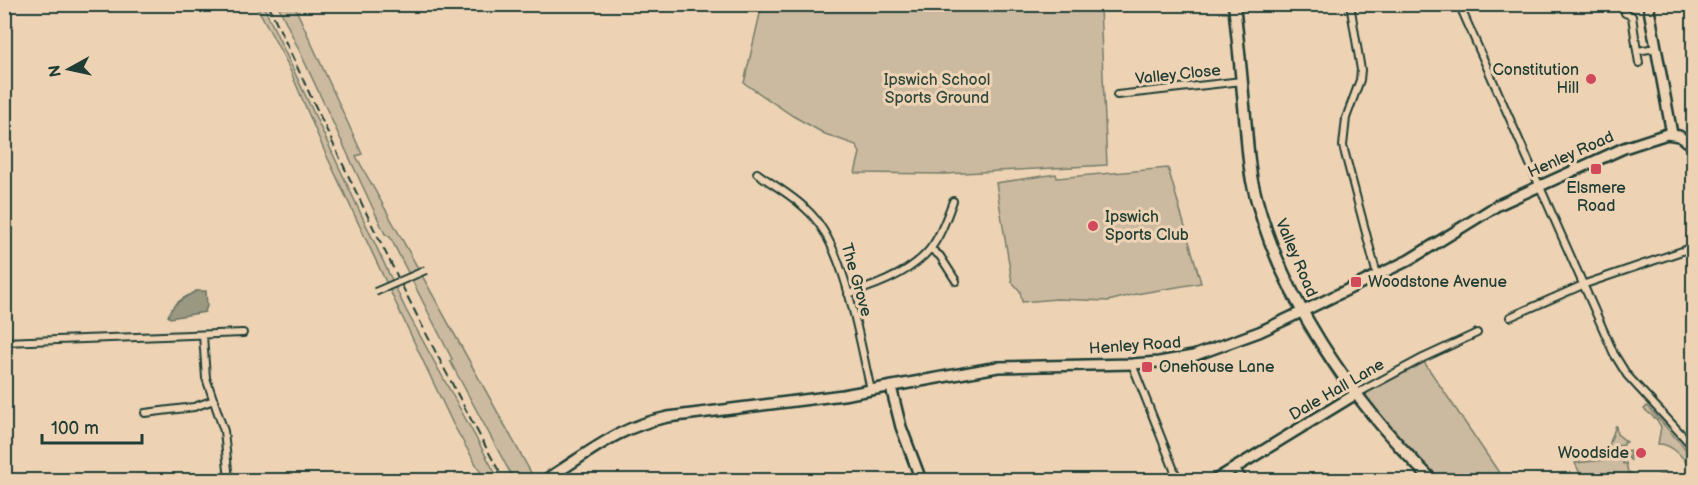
<svg xmlns="http://www.w3.org/2000/svg" width="1698" height="485" font-family="'Balsamiq Sans',sans-serif">
<rect width="100%" height="100%" fill="#edd3b4"/>
<filter id="ink" filterUnits="userSpaceOnUse"><feTurbulence type="fractalNoise" baseFrequency=".0167" numOctaves="2"/><feDisplacementMap in="SourceGraphic" scale="12" xChannelSelector="R" yChannelSelector="G"/><feConvolveMatrix kernelMatrix="1 2 1 2 8 2 1 2 1" color-interpolation-filters="sRGB"/></filter>
<g filter="url(#ink)">
<!-- green -->
<path fill="#cbba9f" stroke="#757c6a" stroke-width="1.5" d="M 256,5 L 263,5 L 406,310 L 499,480 L 485,480 L 453,424 L 424,363 L 324,150 L 287,63 Z
M 278,5 L 294,5 L 362,154 L 356,156 L 535,480 L 514,480 L 450,361 L 452,359 L 390,237 L 385,234 Z
M 762,5 L 1130,5 L 1100,8 L 1107,165 L 946,174 L 855,173 L 860,153 L 856,145 L 825,134 L 793,116 L 744,83 Z
M 1168,168 L 1201,283 L 1136,294 L 1108,301 L 1057,299 L 1022,302 L 1020,291 L 1012,282 L 996,183 L 1056,174 L 1057,178 Z
M 1303,328 L 1306,328 L 1343,386 L 1344,391 Z
M 1424,362 L 1504,480 L 1439,480 L 1387,425 L 1366,397 L 1367,391 Z
M 1647,406 L 1693,457 L 1693,480 L 1646,480 L 1660,475 L 1684,475 L 1690,472 C 1687,459 1671,443 1658,444 L 1661,427 L 1657,420 L 1644,409 Z
M 1616,425 L 1617,434 L 1627,442 L 1624,443 L 1624,445 L 1615,446 L 1617,456 L 1626,454 L 1626,451 L 1629,450 L 1631,461 L 1627,456 L 1623,461 L 1623,464 L 1626,463 L 1628,472 L 1646,480 L 1583,480 L 1575,463 L 1604,460 Z"/>
<!-- water -->
<path fill="#9b9882" stroke="#697463" stroke-width="1.5" d="M 196,291 L 206,291 L 207,306 L 205,312 L 170,318 L 168,316 C 173,302 185,298 196,291 Z"/>
<g fill="none" stroke-linecap="round" stroke-linejoin="round">
<defs>
<path id="street" d="M 1350,4 L 1361,70 L 1360,80 L 1346,118 L 1343,146 L 1377,275
M 1459,4 L 1614,354 L 1627,375 L 1694,448
M 1625,13 L 1632,16 L 1637,51 L 1656,48
M 1637,51 L 1639,63
M 1117,95 L 1242,81
M 757,173 C 773,185 792,195 806,209 C 845,243 859,340 871,390
M 931,249 L 940,256 L 956,281
M 848,294 C 876,286 911,273 930,249 C 941,236 947,216 953,201
M 1510,317 L 1585,284 L 1694,247
M 203,335 L 206,378 L 224,431 L 229,480
M 4,342 L 243,333
M 1132,364 L 1178,480
M 1356,394 L 1423,358 L 1477,333
M 145,413 L 194,407 L 214,400
M 1235,468 L 1244,480
M 559,472 L 565,480"/>
<path id="secondary" d="M 1648,4 L 1672,134
M 891,387 L 901,427 L 921,480
M 545,480 C 588,454 617,427 668,417 L 843,395 L 998,367 L 1132,364 L 1159,362 L 1193,356 L 1259,332 L 1289,318 L 1409,260 L 1498,205 L 1624,148 L 1667,134 L 1679,136 L 1694,146
M 1215,480 L 1356,394"/>
<path id="primary" d="M 1234,4 C 1238,42 1242,80 1245,117 C 1247,138 1248,160 1252,181 C 1277,294 1351,400 1432,480"/>
</defs>
<!-- street casing -->
<use href="#street" stroke="#1f3d34" stroke-width="10"/>
<!-- secondary casing -->
<use href="#secondary" stroke="#1f3d34" stroke-width="14"/>
<!-- primary casing -->
<use href="#primary" stroke="#1f3d34" stroke-width="15"/>
<!-- street -->
<use href="#street" stroke="#edd3b4" stroke-width="6"/>
<!-- secondary -->
<use href="#secondary" stroke="#edd3b4" stroke-width="9"/>
<!-- primary -->
<use href="#primary" stroke="#edd3b4" stroke-width="10"/>
<!-- rail -->
<path stroke="#1f3d34" stroke-width="2" stroke-dasharray="9 4.5" stroke-linecap="butt" d="M 268,4 C 342,165 418,325 504,480"/>
<defs>
<path id="street-bridge" d="M 375,292 L 426,270"/>
</defs>
<!-- street-bridge casing -->
<use href="#street-bridge" stroke="#1f3d34" stroke-width="10" stroke-linecap="butt"/>
<!-- street-bridge -->
<use href="#street-bridge" stroke="#edd3b4" stroke-width="6"/>
</g>
</g>
<!-- markers -->
<g fill="#d1495b" stroke="#edd3b4" stroke-width="2">
<circle cx="1591" cy="79" r="6"/>
<rect x="1590" y="163" width="12" height="12" rx="3"/>
<circle cx="1093" cy="226" r="6"/>
<rect x="1350" y="276" width="12" height="12" rx="3"/>
<rect x="1141" y="361" width="12" height="12" rx="3"/>
<circle cx="1641" cy="453" r="6"/>
</g>
<g text-anchor="middle" dominant-baseline="central" stroke-width="6" stroke-linejoin="round" paint-order="stroke">
<!-- poi labels -->
<g font-size="16" fill="#1f3d34" stroke="#edd3b4" text-anchor="start">
<text x="1579" y="70" text-anchor="end">Constitution<tspan x="1579" dy="18">Hill</tspan></text>
<text x="1596" y="188" text-anchor="middle">Elsmere<tspan x="1596" dy="18">Road</tspan></text>
<text x="1105" y="217">Ipswich<tspan x="1105" dy="18">Sports Club</tspan></text>
<text x="1368" y="282">Woodstone Avenue</text>
<text x="1159" y="367">Onehouse Lane</text>
<text x="1629" y="453" text-anchor="end">Woodside</text>
</g>
<!-- street labels -->
<g font-size="16" fill="#1f3d34" stroke="#edd3b4">
<text transform="translate(1178 75) rotate(-6)">Valley Close</text>
<text transform="translate(1571 155) rotate(-24)">Henley Road</text>
<text transform="translate(1296 258) rotate(67)">Valley Road</text>
<text transform="translate(856 280) rotate(74)">The Grove</text>
<text transform="translate(1135 346) rotate(-4)">Henley Road</text>
<text transform="translate(1337 390) rotate(-30)">Dale Hall Lane</text>
</g>
<!-- park labels -->
<g font-size="16" fill="#304a3f" stroke="#edd3b4">
<text x="937" y="80">Ipswich School<tspan x="937" dy="18">Sports Ground</tspan></text>
</g>
</g>
<!-- margin -->
<rect width="1698" height="485" fill="none" stroke="#edd3b4" stroke-width="24"/>
<rect x="12" y="12" width="1674" height="461" fill="none" stroke="#1f3d34" stroke-width="2" filter="url(#ink)"/>
<!-- north arrow -->
<g transform="translate(69 69) rotate(262)" stroke="#edd3b4" stroke-width="4.5" paint-order="stroke">
<path d="M0-4.5L10 22L0 15L-10 22Z" fill="#1f3d34"/>
<text y="-9" font-size="16" font-weight="bold" text-anchor="middle" fill="#1f3d34">N</text>
</g>
<!-- scale -->
<path d="M42 434v9h100v-9" fill="none" stroke="#1f3d34" stroke-width="3"/>
<text x="51" y="434" font-size="18" fill="#1f3d34" stroke="#edd3b4" stroke-width="4.5" paint-order="stroke">100 m</text>
</svg>
